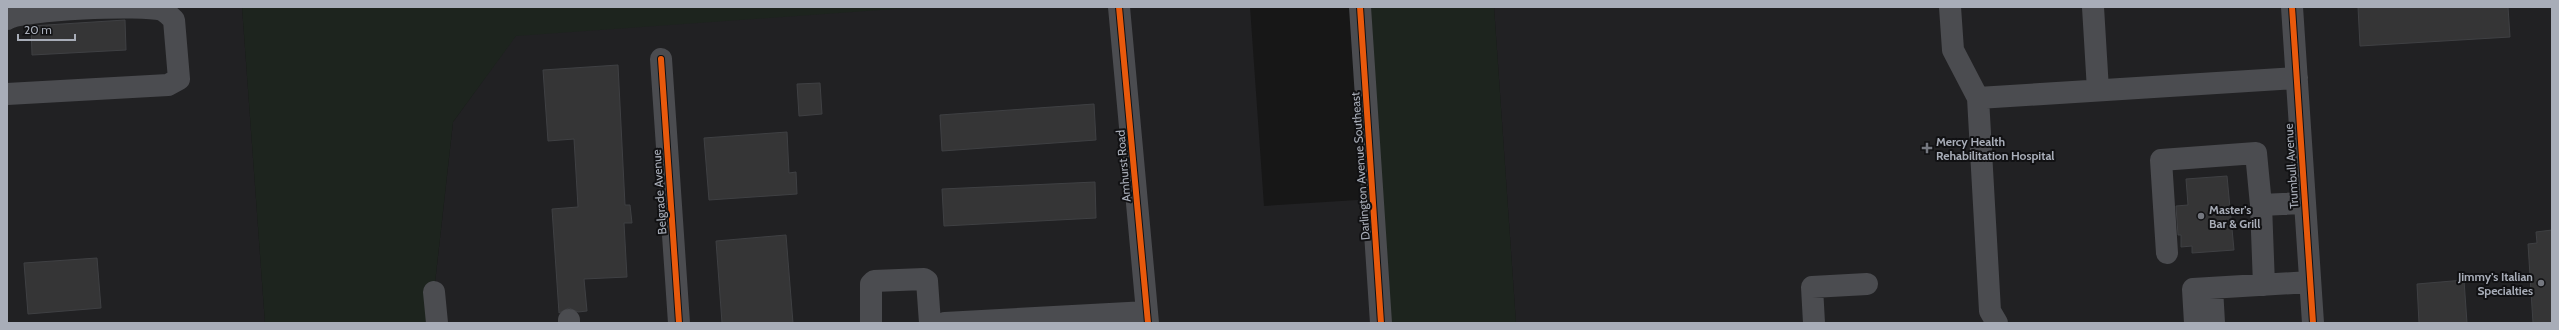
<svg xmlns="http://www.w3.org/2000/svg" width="2559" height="330" font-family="Cabin,sans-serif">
<rect width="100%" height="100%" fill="#171717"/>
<!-- built -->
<path fill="#212123" d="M 7,7 L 242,7 L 265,323 L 7,323 Z
M 908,7 L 1250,7 L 1264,206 L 1373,199 L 1381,323 L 437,323 L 434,292 L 453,122 L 516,35 Z
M 1494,7 L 2552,7 L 2552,323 L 1516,323 Z"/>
<!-- green -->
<path fill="#1d241e" d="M 242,7 L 908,7 L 908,8 L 516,36 L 453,122 L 434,292 L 437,323 L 265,323 Z
M 1360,7 L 1494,7 L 1516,323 L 1381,323 Z"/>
<!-- building -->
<path fill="#353536" stroke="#3f4043" d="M 2358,7 L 2508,7 L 2510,37 L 2360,46 Z
M 125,20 L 126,50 L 32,55 L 31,26 Z
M 618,65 L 625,205 L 630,205 L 632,223 L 624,223 L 627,277 L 584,279 L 587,311 L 578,312 L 569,308 L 559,313 L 552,209 L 578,207 L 574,139 L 548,141 L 543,70 Z
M 820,83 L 822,114 L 799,116 L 797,84 Z
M 1094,104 L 1096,140 L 942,151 L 940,115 Z
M 787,132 L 789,173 L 796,172 L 797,194 L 709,200 L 704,138 Z
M 2227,176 L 2234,250 L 2192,253 L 2192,246 L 2181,247 L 2181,235 L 2178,235 L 2176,206 L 2188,205 L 2186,179 Z
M 1095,182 L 1096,218 L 944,226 L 942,189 Z
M 2552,230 L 2552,323 L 2533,323 L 2528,244 L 2537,243 L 2536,232 Z
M 786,235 L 793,323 L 722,323 L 716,241 Z
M 97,258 L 101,308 L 28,314 L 24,263 Z
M 2464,280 L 2467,323 L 2419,323 L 2417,284 Z"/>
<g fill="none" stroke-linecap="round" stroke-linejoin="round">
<!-- minor -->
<path stroke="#4b4c50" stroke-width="22" d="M 1119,7 L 1148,323
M 1360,7 L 1381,323
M 1950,7 L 1953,50 L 1978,98 L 1990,311 L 1997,323
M 2093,7 L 2098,90
M 2292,7 L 2313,323
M 7,19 C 22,9 144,4 162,10 C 166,12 171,17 174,20 L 179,79 L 168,85 L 7,94
M 661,59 L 679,323
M 1978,98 L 2297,78
M 2167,253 L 2161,160 L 2256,153 L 2261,205
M 2264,285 L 2261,205 L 2304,203
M 2212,288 L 2214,323
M 434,292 L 437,323
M 569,320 L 569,323
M 871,323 L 871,284 L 874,281 L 924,279 L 927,281 L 930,323
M 945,323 L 1147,312
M 1814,323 L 1812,287 L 1867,284
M 2195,323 L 2193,289 L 2310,282"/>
<defs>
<path id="cycleway" d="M 1119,7 L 1148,323
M 1360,7 L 1381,323
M 2292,7 L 2313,323
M 661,59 L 679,323"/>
</defs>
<!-- cycleway casing -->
<use href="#cycleway" stroke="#111113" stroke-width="8"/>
<!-- cycleway -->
<use href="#cycleway" stroke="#e8590c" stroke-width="6"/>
</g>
<!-- markers -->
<g fill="#757880" stroke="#111113" stroke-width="1.5">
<path d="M1925 142h4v4h4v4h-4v4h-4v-4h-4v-4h4z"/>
<circle cx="2201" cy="216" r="4"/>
<circle cx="2541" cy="283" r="4"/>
</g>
<g text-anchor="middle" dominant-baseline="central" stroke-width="4" stroke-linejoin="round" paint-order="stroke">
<!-- poi labels -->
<g font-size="12" font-weight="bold" fill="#a8adb8" stroke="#111113" text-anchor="start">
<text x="1936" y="141">Mercy Health<tspan x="1936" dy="14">Rehabilitation Hospital</tspan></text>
<text x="2209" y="209">Master's<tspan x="2209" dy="14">Bar &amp; Grill</tspan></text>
<text x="2533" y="276" text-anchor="end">Jimmy's Italian<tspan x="2533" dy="14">Specialties</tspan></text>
</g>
<!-- street labels -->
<g font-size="12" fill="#a8adb8" stroke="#111113">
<text transform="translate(1123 166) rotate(-95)">Amhurst Road</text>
<text transform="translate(1360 166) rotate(-94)">Darlington Avenue Southeast</text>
<text transform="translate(2291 166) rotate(-94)">Trumbull Avenue</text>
<text transform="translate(659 192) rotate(-94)">Belgrade Avenue</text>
</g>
</g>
<!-- border -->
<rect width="2559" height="330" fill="none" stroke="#a8adb8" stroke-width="16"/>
<!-- scale -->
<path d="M18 34v6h57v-6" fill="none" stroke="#a8adb8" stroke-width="2"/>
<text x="24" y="34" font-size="12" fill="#a8adb8" stroke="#111113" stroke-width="3" paint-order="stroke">20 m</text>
</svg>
